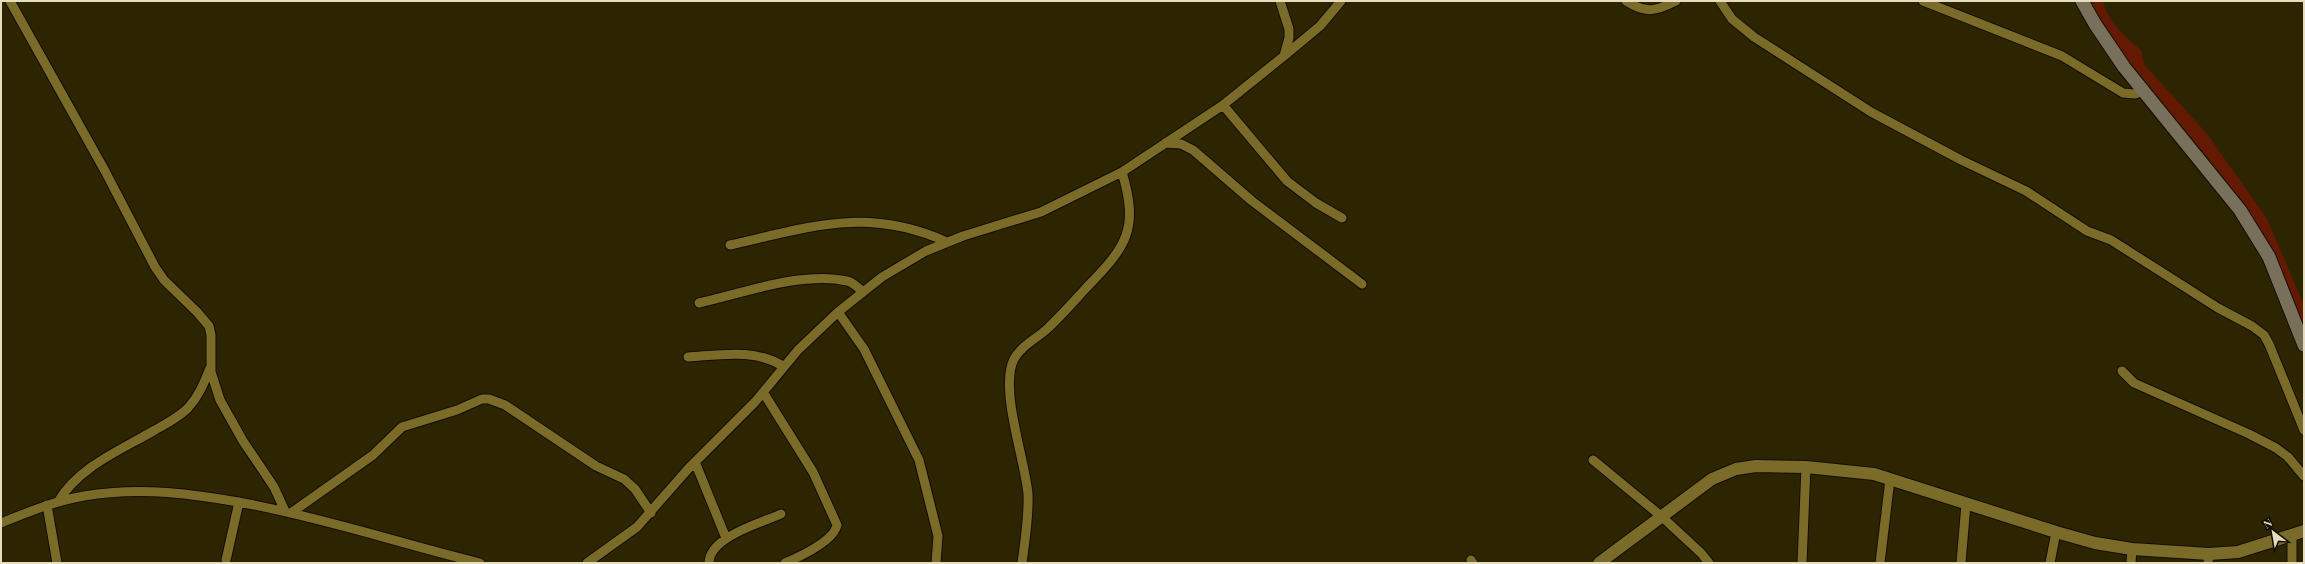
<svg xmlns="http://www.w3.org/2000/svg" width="2305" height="564" font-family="'Playfair Display',serif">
<rect width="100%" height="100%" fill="#2d2501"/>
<!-- green -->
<path fill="#641903" d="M 2082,1 L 2103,1 C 2107,21 2126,38 2141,50 L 2144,64 L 2208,135 L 2267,219 L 2304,305 L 2304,345 L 2269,257 Z"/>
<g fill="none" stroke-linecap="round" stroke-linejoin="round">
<defs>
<path id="minor" d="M 10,1 L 105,171 L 155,267 L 164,280 L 197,312 L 209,326 L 211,335 L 211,372 L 220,400 L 243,441 L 274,487 L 285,511
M 1626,1 C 1646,14 1656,11 1676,1
M 1720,1 L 1732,19 L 1754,37 L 1871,112 L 1961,160 L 2026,191 L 2087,231 L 2111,240 L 2218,308 L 2252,326 L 2264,335 L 2269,344 L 2304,430
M 1923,1 L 2062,56 L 2123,93 L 2135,94 L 2143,91
M 1284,56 L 1320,26 L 1341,1
M 1223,105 L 1287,181 L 1316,203 L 1342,218
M 1165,143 L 1181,144 L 1193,150 L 1252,201 L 1362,284
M 730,245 C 810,227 867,206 947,242
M 699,303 C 743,293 802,271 847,281 C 853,282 858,288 862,291
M 838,312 L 864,349 L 919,460 L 938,536 L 936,563
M 688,357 C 720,355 756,348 784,367
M 2122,371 L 2134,383 L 2249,434 L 2276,448 L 2288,457 L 2304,476
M 763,392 L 813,472 L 837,525 C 834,541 799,557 785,563
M 1593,460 L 1661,516 L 1701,553 L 1709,563
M 695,462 L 726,538
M 58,502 C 78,467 121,450 155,430 C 166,424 179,417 188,408 C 199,396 204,383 210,368
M 47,505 L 57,563
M 291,513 L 373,455 L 402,427 L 457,410 L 482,399 L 489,399 L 505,405 L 596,466 L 624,479 L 635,489 L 651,513
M 1,523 C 28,512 55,501 84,496 C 141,486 194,494 249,504 C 327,519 403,544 480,563
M 2292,536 L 2292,563
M 226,560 L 239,502
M 1471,560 L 1473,563
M 587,563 L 637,527 L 688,469 L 755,402 L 798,350 L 838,312 L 882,277 L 926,251 L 963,236 L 1041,212 L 1122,172 L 1223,105 L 1274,64 L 1284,56 L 1289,38 L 1289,29 L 1280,1
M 709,563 C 709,537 761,523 781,514
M 1022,563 C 1025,540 1029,517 1028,494 C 1025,459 999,389 1014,359 C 1022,345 1036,339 1047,329 C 1061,316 1074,301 1087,287 C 1127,246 1139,229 1122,172
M 1802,563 L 1806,467
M 1880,563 L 1890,479
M 1961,563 L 1966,504
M 2050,563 L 2056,532
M 2131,563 L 2132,549
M 2208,563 L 2209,554"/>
<path id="tertiary" d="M 1599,563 L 1712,479 L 1736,469 L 1756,466 L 1806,467 L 1874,474 L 2056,532 L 2095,543 L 2132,549 L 2209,554 L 2238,552 L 2304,531"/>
<path id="secondary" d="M 2082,1 L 2095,24 L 2124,67 L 2240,210 L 2269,257 L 2304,345"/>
</defs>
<!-- minor casing -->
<use href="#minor" stroke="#130e00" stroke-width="11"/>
<!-- tertiary casing -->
<use href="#tertiary" stroke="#130e00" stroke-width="14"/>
<!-- secondary casing -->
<use href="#secondary" stroke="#130e00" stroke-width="15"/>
<!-- minor -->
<use href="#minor" stroke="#7b6b29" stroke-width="9"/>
<!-- tertiary -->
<use href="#tertiary" stroke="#7b6b29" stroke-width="12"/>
<!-- secondary -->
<use href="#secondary" stroke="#78705b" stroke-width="13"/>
</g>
<!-- border -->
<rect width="2305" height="564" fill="none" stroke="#e5ddbd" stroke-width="4"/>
<!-- north arrow -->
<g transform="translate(2273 532) rotate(329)" stroke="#140e00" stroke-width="3" paint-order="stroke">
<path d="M0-3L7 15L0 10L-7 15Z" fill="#e5ddbd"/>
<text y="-6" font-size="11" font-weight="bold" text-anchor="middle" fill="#e5ddbd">N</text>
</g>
</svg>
